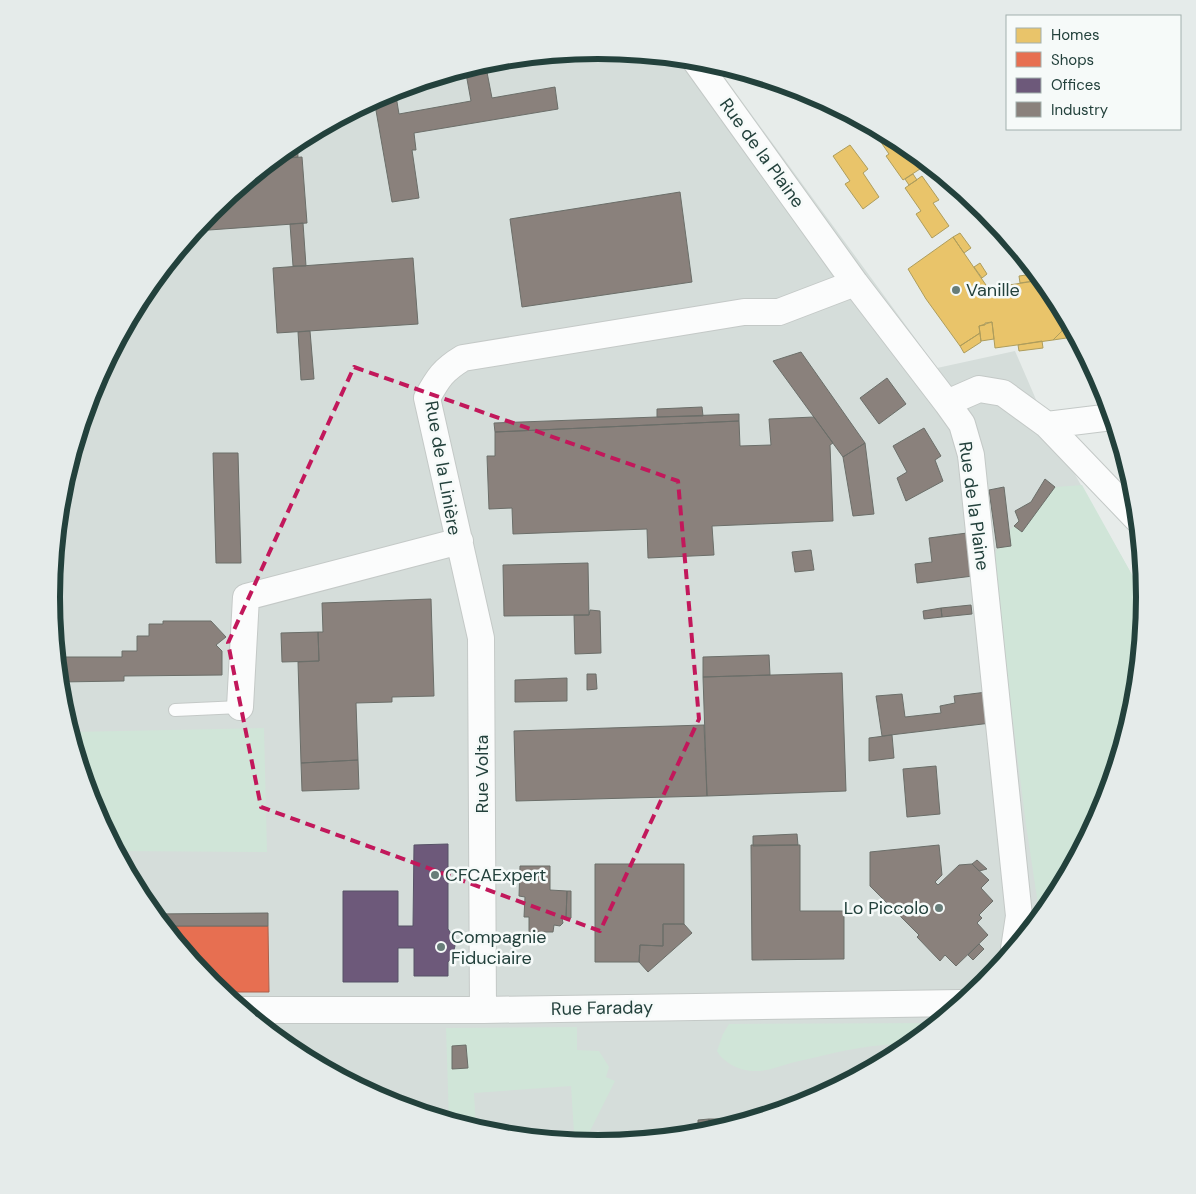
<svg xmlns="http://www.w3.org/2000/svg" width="1196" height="1194" font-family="'DM Sans',sans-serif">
<rect width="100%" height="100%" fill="#e7ecea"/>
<!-- built -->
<path fill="#d5ddda" d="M 598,50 L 705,61 L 714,63 L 937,368 L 1015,351 L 1047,425 L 1145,598 L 1134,704 L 1103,807 L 1053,901 L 985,984 L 902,1052 L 807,1102 L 704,1134 L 598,1144 L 491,1133 L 388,1102 L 294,1052 L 211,984 L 143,901 L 93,806 L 61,703 L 51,597 L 62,490 L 93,387 L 143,293 L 211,210 L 294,142 L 389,92 L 492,60 Z"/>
<!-- green -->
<path fill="#d0e5d8" d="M 1082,485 L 1145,598 L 1134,704 L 1103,807 L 1053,901 L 1038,918 L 1037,898 L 1026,825 L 993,564 L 997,548 L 1011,546 L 1009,531 L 1014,526 L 1022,531 L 1055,487 Z
M 264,728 L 267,852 L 117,851 L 93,806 L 70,732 Z
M 937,1023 L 922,1036 L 914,1032 L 909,1045 C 871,1042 832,1054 795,1062 C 783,1065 769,1071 757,1071 C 743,1072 724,1064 717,1051 L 723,1034 L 729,1024 Z
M 577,1027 L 577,1050 L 599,1051 L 609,1067 L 606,1077 L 615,1081 L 588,1135 L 574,1133 L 571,1086 L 474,1093 L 476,1129 L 449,1121 L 446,1028 Z"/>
<!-- homes -->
<path fill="#e9c46a" stroke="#ae9d5c" d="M 874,127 L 904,144 L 920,169 L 903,180 L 886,156 L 889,154 L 872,129 Z
M 850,145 L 868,169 L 863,173 L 879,197 L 863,209 L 845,184 L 850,181 L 833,156 Z
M 913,174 L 917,180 L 909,185 L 905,179 Z
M 922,176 L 939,200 L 933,203 L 949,226 L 932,238 L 916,214 L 921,211 L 905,188 Z
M 957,188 L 982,208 L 972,214 L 955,190 Z
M 960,233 L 971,248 L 964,253 L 953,237 Z
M 953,237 L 988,288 L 990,288 L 991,295 L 1010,293 L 1009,285 L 1042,280 L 1053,293 L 1070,326 L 1062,327 L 1062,331 L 1053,340 L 995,348 L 992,322 L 985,323 L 985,325 L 979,326 L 980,333 L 960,346 L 926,299 L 908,269 Z
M 980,263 L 987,274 L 982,278 L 974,267 Z
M 1033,274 L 1033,281 L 1020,283 L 1019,276 Z
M 1009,285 L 1010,293 L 991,295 L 990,288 Z
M 992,322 L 994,339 L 981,341 L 979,326 Z
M 1070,326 L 1073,337 L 1053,340 L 1062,331 L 1062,327 Z
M 980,333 L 981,342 L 964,353 L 960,346 Z
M 1042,341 L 1043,348 L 1019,351 L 1018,345 Z
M 1103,387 L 1106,395 L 1097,396 L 1096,388 Z"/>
<!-- shops -->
<path fill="#e76f51" stroke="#ac614b" d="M 164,926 L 268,926 L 269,992 L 221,992 L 211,984 Z"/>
<!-- offices -->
<path fill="#6d597a" stroke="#575267" d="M 448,844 L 448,929 L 454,938 L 455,946 L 452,957 L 448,962 L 448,976 L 414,976 L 414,948 L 398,948 L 398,982 L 343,982 L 343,891 L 398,891 L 398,926 L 413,926 L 414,845 Z"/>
<!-- industry -->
<path fill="#8a817c" stroke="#6b6e69" d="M 485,62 L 492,98 L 555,87 L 558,109 L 414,133 L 416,150 L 412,150 L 419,198 L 392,202 L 374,99 L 395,90 L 399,114 L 471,101 L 465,68 Z
M 297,140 L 298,157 L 286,158 L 285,150 Z
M 302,157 L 307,223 L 195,231 L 211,210 L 274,159 Z
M 680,192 L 692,282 L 522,307 L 510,219 Z
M 303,223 L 306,266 L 293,266 L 290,224 Z
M 413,258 L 418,324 L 277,333 L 273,268 Z
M 310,331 L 314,379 L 301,380 L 298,332 Z
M 801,352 L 865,443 L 843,457 L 773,361 Z
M 887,378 L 906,404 L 879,424 L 860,398 Z
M 702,407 L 703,416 L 657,417 L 657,409 Z
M 739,414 L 739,421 L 495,432 L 494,423 Z
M 814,417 L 833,443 L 830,445 L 833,521 L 712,526 L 714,555 L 648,558 L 647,529 L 513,534 L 512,508 L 489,509 L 487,456 L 495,456 L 495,432 L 739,421 L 740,446 L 771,445 L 769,419 Z
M 924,428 L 941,456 L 935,460 L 943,481 L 906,501 L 897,478 L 907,472 L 893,446 Z
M 865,443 L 874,514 L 853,516 L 843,457 Z
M 213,453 L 238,453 L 241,563 L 216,563 Z
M 1045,479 L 1055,487 L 1022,532 L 1014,526 L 1019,521 L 1015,511 L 1031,502 Z
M 1004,487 L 1011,546 L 997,548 L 989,490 Z
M 967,533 L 973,576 L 917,583 L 915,564 L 932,562 L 929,538 Z
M 811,550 L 814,570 L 795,572 L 792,552 Z
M 588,563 L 589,615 L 504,616 L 503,565 Z
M 431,599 L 434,696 L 392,697 L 392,702 L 356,703 L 358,760 L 301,763 L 298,662 L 319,661 L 318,632 L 323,632 L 322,603 Z
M 971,605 L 972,614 L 942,617 L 941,608 Z
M 941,608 L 942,617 L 924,619 L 923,611 Z
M 590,610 L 600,611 L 601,653 L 575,654 L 574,615 L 589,615 Z
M 163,621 L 211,621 L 226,637 L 216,645 L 222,651 L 222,675 L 124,676 L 124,681 L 59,682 L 57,657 L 122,657 L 122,651 L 137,651 L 137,636 L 149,636 L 149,624 L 163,624 Z
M 318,632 L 319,661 L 282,662 L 281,633 Z
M 769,655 L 770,675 L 703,677 L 703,657 Z
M 842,673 L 846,791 L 707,796 L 703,677 Z
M 587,674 L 596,674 L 597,689 L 587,690 Z
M 567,678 L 567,701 L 515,702 L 515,680 Z
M 987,692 L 991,723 L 882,736 L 876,696 L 902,694 L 905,717 L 941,713 L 940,706 L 955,703 L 954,696 Z
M 704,725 L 707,796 L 516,801 L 514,731 Z
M 892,735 L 894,758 L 869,761 L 869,738 Z
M 358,760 L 359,789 L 302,791 L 301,763 Z
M 936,766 L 940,814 L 907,817 L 903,769 Z
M 797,834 L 798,845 L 753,846 L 753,836 Z
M 751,845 L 800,845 L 800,911 L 844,911 L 844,959 L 752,960 Z
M 939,845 L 942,875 L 935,882 L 938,885 L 959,865 L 972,864 L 989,880 L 981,888 L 993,901 L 979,915 L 982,918 L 977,923 L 988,935 L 956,966 L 945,955 L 940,961 L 917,937 L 919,935 L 870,886 L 870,852 Z
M 977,860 L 987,869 L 979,871 L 972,864 Z
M 595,864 L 684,864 L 684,924 L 663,924 L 663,946 L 640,945 L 639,962 L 595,962 Z
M 520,866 L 550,866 L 550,890 L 567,891 L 566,918 L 562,918 L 563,923 L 560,926 L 554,925 L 553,932 L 529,932 L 529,917 L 524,917 L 525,897 L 519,896 Z
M 567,891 L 571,891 L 571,918 L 566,918 Z
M 268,913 L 268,926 L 164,926 L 154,914 Z
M 663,924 L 684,924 L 692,933 L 648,972 L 639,962 L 640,945 L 663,946 Z
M 979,944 L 984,949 L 973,960 L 968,955 Z
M 466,1045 L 468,1068 L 452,1069 L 452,1046 Z
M 709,1119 L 709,1132 L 698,1134 L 698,1120 Z
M 709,1119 L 745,1119 L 745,1121 L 709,1132 Z"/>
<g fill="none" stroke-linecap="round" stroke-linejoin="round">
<defs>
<path id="lane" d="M 175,710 L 240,707"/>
<path id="street" d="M 694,59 L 855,283 L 947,403 L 962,424 L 971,455 L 1019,916 L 1014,949
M 947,403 L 979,389 L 1003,393 L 1047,425 L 1137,519
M 1047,425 L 1112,417
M 240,707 L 246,597 L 460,541
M 244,1010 L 483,1010 L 961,1003
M 483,1010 L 481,638 L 427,398 C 438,378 443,370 463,358 L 744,312 L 779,312 L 855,283"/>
</defs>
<!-- lane casing -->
<use href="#lane" stroke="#c4c9c7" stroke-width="14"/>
<!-- street casing -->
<use href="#street" stroke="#c4c9c7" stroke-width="28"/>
<!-- lane -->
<use href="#lane" stroke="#fbfcfc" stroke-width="12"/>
<!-- street -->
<use href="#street" stroke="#fbfcfc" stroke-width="26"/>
</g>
<!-- marked area -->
<path fill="none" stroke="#c2185b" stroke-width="4" stroke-dasharray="10 6" stroke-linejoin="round" d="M 354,367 L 678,481 L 699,719 L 600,931 L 261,807 L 228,643 Z"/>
<!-- markers -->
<g fill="#687d79" stroke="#f6faf9" stroke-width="2">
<circle cx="956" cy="290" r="5"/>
<circle cx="435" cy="875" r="5"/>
<circle cx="939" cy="908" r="5"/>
<circle cx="441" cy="947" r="5"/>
</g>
<g text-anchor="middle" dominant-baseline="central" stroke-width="5" stroke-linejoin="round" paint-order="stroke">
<!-- street labels -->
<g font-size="18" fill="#23413c" stroke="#f6faf9">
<text transform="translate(762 153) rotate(54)">Rue de la Plaine</text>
<text transform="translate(443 468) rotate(80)">Rue de la Linière</text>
<text transform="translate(974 506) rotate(82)">Rue de la Plaine</text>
<text transform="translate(482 774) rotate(-90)">Rue Volta</text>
<text transform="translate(602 1008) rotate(-1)">Rue Faraday</text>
</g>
<!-- poi labels -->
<g font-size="18" fill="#23413c" stroke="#f6faf9" text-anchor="start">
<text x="966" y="290">Vanille</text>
<text x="445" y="875">CFCAExpert</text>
<text x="929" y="908" text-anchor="end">Lo Piccolo</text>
<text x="451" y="937">Compagnie<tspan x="451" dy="21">Fiduciaire</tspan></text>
</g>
</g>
<!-- crop -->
<path d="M0 0H1196V1194H0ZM60 597a538 538 0 1 1 1076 0a538 538 0 1 1-1076 0Z" fill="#e5ebea" fill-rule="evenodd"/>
<path fill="none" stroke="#23413c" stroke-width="6" d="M60 597a538 538 0 1 1 1076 0a538 538 0 1 1-1076 0Z"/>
<!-- legend -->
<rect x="1006" y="15" width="175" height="115" fill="#f6faf9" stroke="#a2b0ad"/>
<rect x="1016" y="28" width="25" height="15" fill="#e9c46a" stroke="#a2b0ad"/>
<text x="1051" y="40" font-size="15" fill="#23413c">Homes</text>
<rect x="1016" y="52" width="25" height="15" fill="#e76f51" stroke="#a2b0ad"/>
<text x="1051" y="65" font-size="15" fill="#23413c">Shops</text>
<rect x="1016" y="78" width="25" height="15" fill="#6d597a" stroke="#a2b0ad"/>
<text x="1051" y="90" font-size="15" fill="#23413c">Offices</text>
<rect x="1016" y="102" width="25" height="15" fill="#8a817c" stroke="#a2b0ad"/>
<text x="1051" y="115" font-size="15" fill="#23413c">Industry</text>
</svg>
